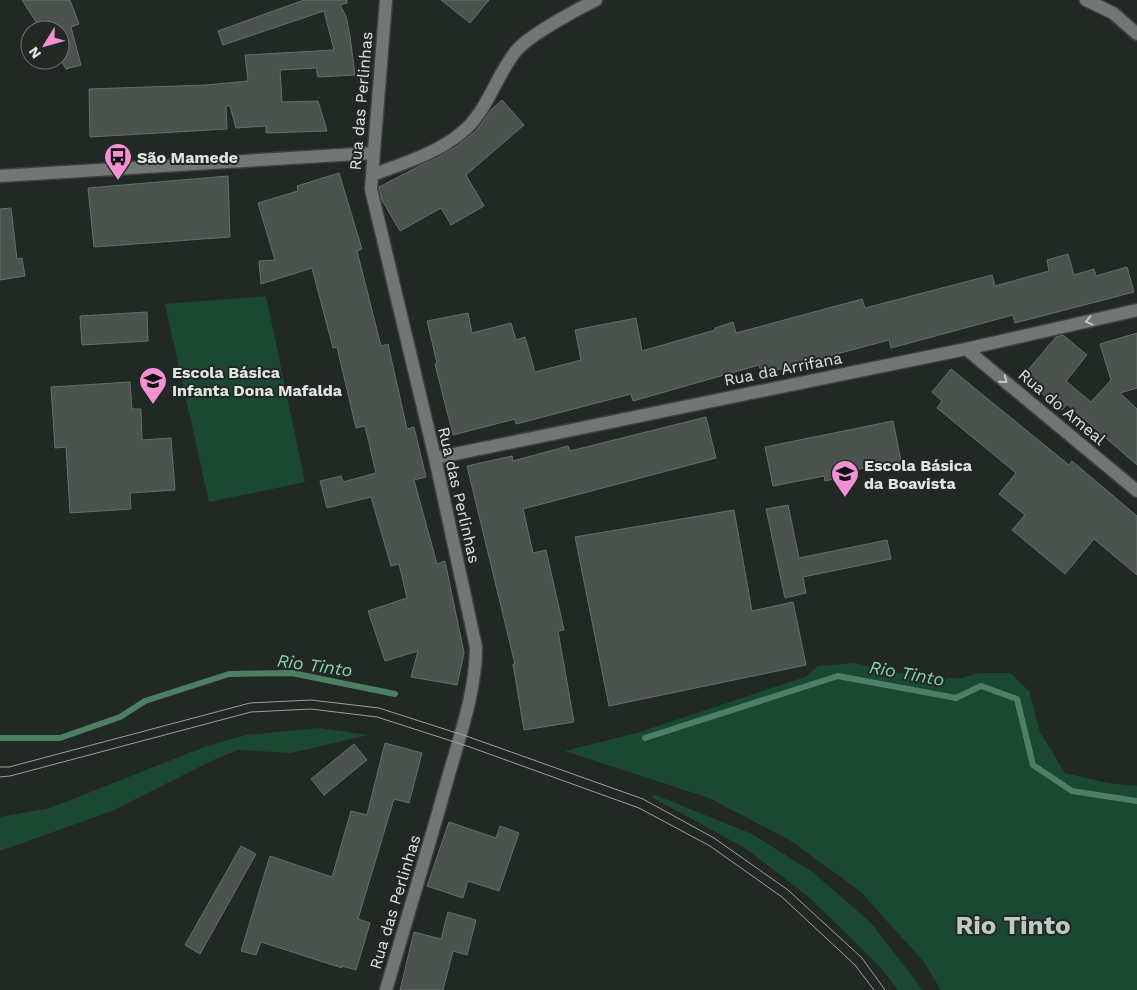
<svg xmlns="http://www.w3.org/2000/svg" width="1137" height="990" font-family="'Work Sans',sans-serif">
<rect width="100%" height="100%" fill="#222824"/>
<!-- green -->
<path fill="#1b4833" d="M 266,296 L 305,482 L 209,502 L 165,304 Z
M 855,663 L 927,679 L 962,678 L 979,673 L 1010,673 L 1029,691 L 1040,732 L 1065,773 L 1108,783 L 1137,786 L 1137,990 L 941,990 L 923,961 L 861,892 L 791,841 L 709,798 L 565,751 L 640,732 L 805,677 L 818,666 Z
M 319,728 L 368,735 L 291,753 L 238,750 L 211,761 L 112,811 L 0,851 L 0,817 L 50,808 L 207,746 L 246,735 Z
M 653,794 L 752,834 L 814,873 L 871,923 L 923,990 L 898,990 L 880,967 L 810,898 L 745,848 L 653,798 Z"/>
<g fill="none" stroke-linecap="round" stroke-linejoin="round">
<!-- stream -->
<path stroke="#4d7f65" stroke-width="6" d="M 0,738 L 60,738 L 120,717 L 145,701 L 229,674 L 292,673 L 395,694
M 645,738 L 838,676 L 956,698 L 981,686 L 1017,699 L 1033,765 L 1072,791 L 1137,801"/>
</g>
<!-- building -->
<path fill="#4c534f" stroke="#686f6b" d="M 22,0 L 70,0 L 79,24 L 71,27 L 81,65 L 66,69 L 60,59 L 60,30 L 41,30 Z
M 304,0 L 347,0 L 347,3 L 340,5 L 346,16 L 350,36 L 355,75 L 318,77 L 316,68 L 280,70 L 282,102 L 318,101 L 327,131 L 266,133 L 266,126 L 236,128 L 230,106 L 226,106 L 227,129 L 90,137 L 89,89 L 206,85 L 248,81 L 245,55 L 334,50 L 324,11 L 223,45 L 218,31 Z
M 441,0 L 489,0 L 470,23 Z
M 502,100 L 524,125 L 466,175 L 484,206 L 451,225 L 441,208 L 400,231 L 382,200 L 379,187 L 456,147 L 476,131 L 492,109 Z
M 339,173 L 362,249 L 357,251 L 381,346 L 388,344 L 407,429 L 414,427 L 426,477 L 414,480 L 437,564 L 445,561 L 464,653 L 457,685 L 411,677 L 418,651 L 385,661 L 368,611 L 407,598 L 399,564 L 391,566 L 371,497 L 327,508 L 320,481 L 341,476 L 343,482 L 376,473 L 365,426 L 356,428 L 337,347 L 333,348 L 312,268 L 261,284 L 259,261 L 275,260 L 258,203 L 298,191 L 297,186 Z
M 228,176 L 230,237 L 94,247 L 88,188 Z
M 11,208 L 17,259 L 22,258 L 25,276 L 0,280 L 0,209 Z
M 1068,254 L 1074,275 L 1094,269 L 1096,276 L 1127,267 L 1134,292 L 1015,323 L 1013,315 L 891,348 L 889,340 L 762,374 L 759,365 L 633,401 L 631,394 L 516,424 L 515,419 L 453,435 L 435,364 L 437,363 L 427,321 L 468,313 L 472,333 L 511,323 L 516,340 L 525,337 L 535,372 L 581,360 L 575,330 L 636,318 L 642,351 L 715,330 L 715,328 L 733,322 L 736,333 L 862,299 L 865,308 L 992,275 L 995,286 L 1049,271 L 1047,260 Z
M 147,312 L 148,341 L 82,345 L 80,316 Z
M 1137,333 L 1137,388 L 1120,393 L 1137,409 L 1137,465 L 1067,404 L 1062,410 L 1022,377 L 1056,337 L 1063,335 L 1087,355 L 1066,381 L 1091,402 L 1111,380 L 1100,344 Z
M 951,369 L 1069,465 L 1072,461 L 1137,516 L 1137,575 L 1094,539 L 1065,574 L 1012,530 L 1025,515 L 999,494 L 1016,473 L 937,408 L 942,401 L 932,392 Z
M 130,382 L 132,409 L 141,409 L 142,440 L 171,438 L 175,490 L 130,493 L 131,509 L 70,513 L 66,447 L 55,448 L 51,387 Z
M 706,417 L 716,458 L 523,509 L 533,553 L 546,550 L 564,630 L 558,631 L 574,722 L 524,730 L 513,664 L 515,664 L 467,466 L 512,456 L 513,461 L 568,446 L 570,451 Z
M 893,421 L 901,461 L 849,471 L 851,475 L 825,481 L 824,476 L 773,486 L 765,447 Z
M 788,505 L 799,558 L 887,540 L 891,559 L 803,577 L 806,593 L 785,598 L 766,509 Z
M 734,510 L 752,611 L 793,602 L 806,665 L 609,706 L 575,537 Z
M 385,743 L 422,753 L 409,803 L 394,799 L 358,919 L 370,923 L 356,970 L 342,966 L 342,968 L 261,942 L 256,955 L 241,951 L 270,856 L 332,877 L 351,811 L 367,815 Z
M 354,744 L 367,760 L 324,795 L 311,779 Z
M 449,822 L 496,838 L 500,826 L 519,833 L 499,891 L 468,881 L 463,898 L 427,886 Z
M 241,846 L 256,854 L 200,954 L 185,945 Z
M 448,912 L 476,920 L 467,955 L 453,951 L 443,990 L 400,990 L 414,932 L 441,939 Z"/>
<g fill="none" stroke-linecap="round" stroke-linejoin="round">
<defs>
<path id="street" d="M 386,0 L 371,189 L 435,458 L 476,647 C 476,690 461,732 449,774 C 429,846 407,918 386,990
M 1086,0 L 1113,13 L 1137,34
M 372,175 C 401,164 436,154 461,133 C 487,113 495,77 516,51 C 529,35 576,10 596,0
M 0,176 L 373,153
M 966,349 L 1137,491
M 435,458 L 966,349 L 1137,310"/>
</defs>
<!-- street casing -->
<use href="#street" stroke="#3e4341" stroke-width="15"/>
<!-- street -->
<use href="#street" stroke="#717874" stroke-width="12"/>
<!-- tram -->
<path stroke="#9ca19e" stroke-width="1" d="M 0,767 L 9,767 L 250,703 L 311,700 L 379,708 L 469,737 L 643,799 L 714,838 L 788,890 L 862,958 L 885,990
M 0,777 L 10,776 L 251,712 L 311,709 L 377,717 L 467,746 L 639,808 L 710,846 L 782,897 L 855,965 L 874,990"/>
</g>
<!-- one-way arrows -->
<defs><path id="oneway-chevron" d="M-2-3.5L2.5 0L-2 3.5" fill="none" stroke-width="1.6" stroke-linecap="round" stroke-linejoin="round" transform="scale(1.25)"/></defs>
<g stroke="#c4c9c6">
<use href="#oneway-chevron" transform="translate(1089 321) rotate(167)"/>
<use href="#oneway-chevron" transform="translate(1004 380) rotate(39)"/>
</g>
<!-- icons -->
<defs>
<symbol id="bus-pin" viewBox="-11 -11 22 30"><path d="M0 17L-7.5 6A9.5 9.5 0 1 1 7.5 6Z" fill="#f491d4" stroke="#222824"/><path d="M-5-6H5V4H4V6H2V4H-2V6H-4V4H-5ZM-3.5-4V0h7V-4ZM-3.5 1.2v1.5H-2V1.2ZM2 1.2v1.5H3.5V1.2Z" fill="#111"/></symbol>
<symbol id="school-pin" viewBox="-11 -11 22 30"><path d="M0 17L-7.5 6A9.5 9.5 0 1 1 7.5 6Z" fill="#f491d4" stroke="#222824"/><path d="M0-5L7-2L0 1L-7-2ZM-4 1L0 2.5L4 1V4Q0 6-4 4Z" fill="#111"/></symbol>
</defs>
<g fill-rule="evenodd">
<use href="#bus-pin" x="102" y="141" width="32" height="43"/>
<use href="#school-pin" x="137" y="365" width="32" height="43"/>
<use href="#school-pin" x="829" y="458" width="32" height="43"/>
</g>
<g text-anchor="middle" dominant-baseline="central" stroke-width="4" stroke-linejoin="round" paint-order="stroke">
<!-- street labels -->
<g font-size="16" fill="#e0e4e2" stroke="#222824">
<text transform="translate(361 101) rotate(-85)">Rua das Perlinhas</text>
<text transform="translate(783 369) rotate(-11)">Rua da Arrifana</text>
<text transform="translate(1062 407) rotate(40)">Rua do Ameal</text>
<text transform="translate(459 495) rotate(77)">Rua das Perlinhas</text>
<text transform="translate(395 902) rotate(-73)">Rua das Perlinhas</text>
</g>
<!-- poi labels -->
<g font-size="16" font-weight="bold" fill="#e0e4e2" stroke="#222824" text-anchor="start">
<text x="137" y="157">São Mamede</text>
<text x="172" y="372">Escola Básica<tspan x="172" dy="18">Infanta Dona Mafalda</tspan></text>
<text x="864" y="465">Escola Básica<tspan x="864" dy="18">da Boavista</tspan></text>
</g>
<!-- water labels -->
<g font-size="18" font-style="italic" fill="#86d5ac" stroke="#222824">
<text transform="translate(315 665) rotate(8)">Rio Tinto</text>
<text transform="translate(907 673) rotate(10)">Rio Tinto</text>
</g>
<!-- town labels -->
<g font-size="26" font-weight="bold" fill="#c0c8c4" stroke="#222824">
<text x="1013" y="925">Rio Tinto</text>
</g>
</g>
<!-- north arrow -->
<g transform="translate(45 45) rotate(233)"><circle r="24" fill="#222824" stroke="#6e7370"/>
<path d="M0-4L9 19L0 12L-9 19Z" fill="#f491d4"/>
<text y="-8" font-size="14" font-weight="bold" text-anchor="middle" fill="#e0e4e2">N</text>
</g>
</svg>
